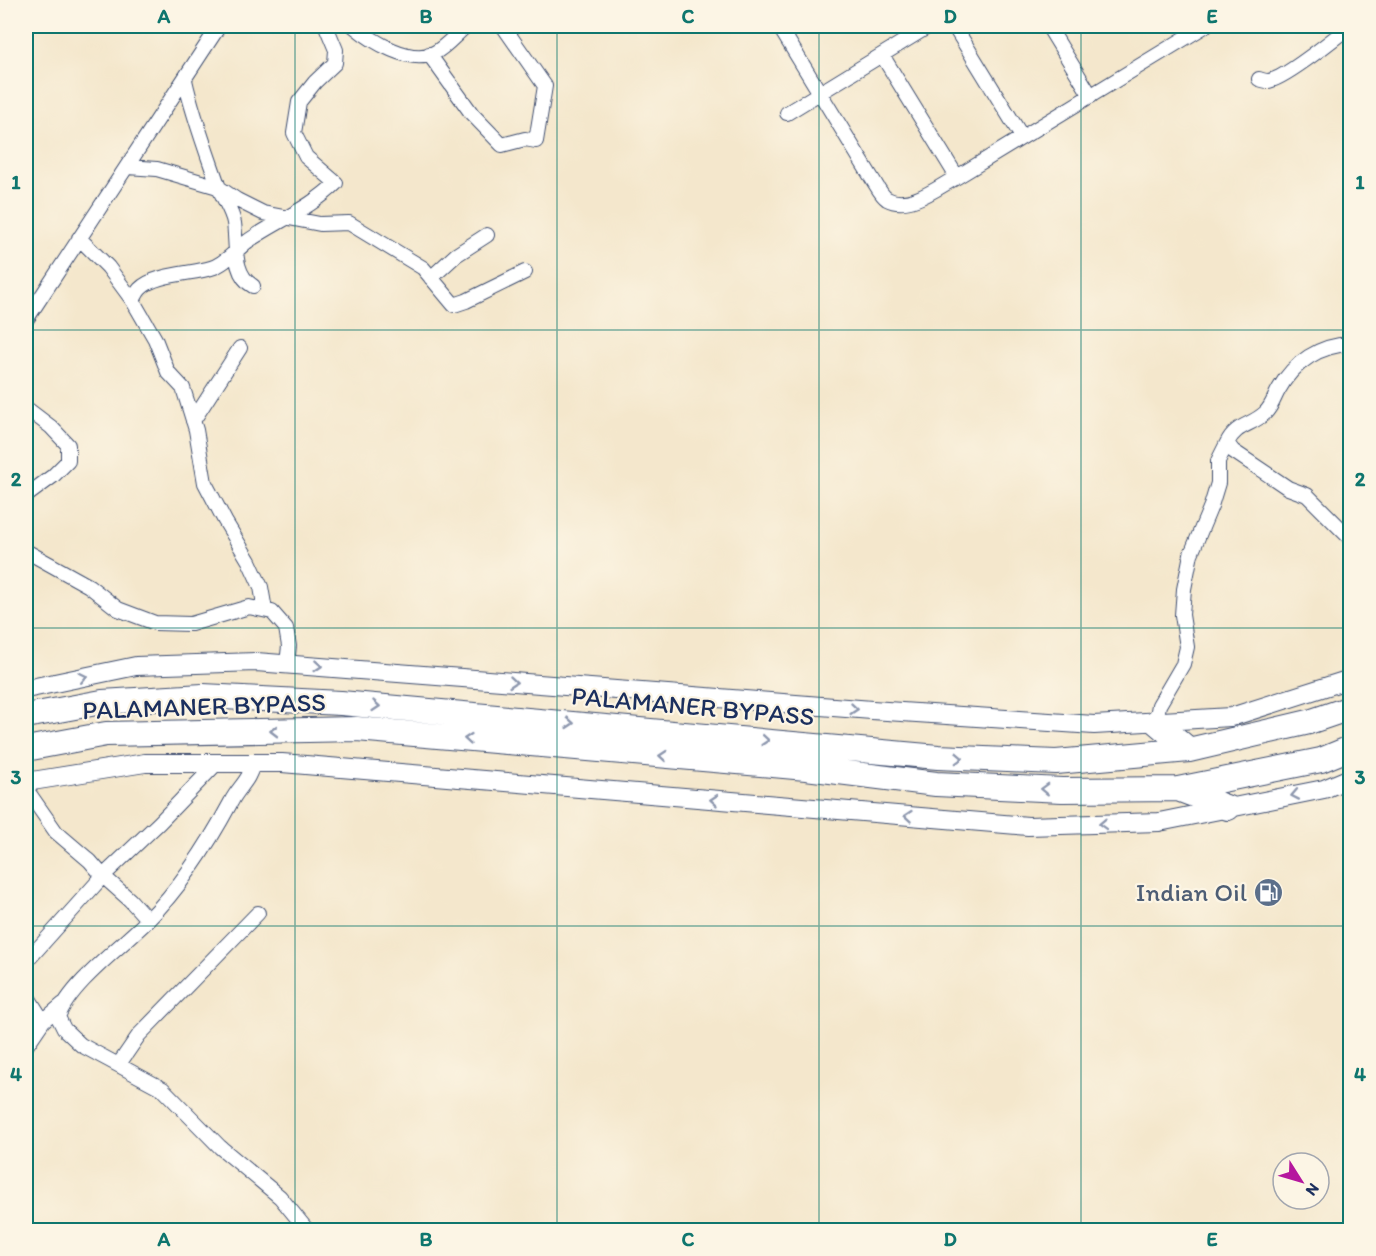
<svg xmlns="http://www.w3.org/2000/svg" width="1376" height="1256" font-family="Itim,sans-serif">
<rect width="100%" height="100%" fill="#fcf5e5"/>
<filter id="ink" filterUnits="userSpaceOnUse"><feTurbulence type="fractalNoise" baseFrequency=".0167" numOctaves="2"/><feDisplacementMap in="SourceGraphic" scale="12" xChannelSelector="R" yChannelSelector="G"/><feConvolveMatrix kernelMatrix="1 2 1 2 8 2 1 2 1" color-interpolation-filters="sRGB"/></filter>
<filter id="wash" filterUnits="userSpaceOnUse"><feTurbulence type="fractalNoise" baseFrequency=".008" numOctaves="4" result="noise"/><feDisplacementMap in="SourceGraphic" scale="24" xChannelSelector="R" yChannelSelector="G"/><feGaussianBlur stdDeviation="1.35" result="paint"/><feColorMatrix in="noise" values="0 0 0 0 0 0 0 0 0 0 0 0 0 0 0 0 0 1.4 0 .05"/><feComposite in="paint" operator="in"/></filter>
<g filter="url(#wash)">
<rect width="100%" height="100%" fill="#f4e7cc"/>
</g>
<g filter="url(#ink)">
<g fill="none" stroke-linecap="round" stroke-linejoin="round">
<defs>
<path id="minor" d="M 354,26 C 372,41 410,65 434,53 C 446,47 456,34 466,26
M 779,26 L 873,180 C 877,186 881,195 887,199 C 909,211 938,187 957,177 L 1205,26
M 954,26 L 1022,137
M 1048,26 L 1091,96
M 429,54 L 472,114 L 502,145 L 525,139 L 536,141 L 545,86 L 503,26
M 882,55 L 957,177
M 1259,79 C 1262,80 1266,81 1268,81 C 1283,80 1336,37 1350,26
M 185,80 C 193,116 206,150 218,185 C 222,198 232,210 234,223 C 237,244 232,274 253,286
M 787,113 L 929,26
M 127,167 L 157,169 L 218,187 L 237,200 L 263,213 L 320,224 L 349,223 L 423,268 L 454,305 L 466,301 L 525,272
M 79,238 L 108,267 L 133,301 L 155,339 L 168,372 L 183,388 L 196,430 L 205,483 L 225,521 L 249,561 L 261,587 L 265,610
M 431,278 L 456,255 L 487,235
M 133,301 C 135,297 137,292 140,289 C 154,274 192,274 211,268 C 225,264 236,250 248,241 C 277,221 311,208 336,183 L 306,157 L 294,133 L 299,102 L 315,82 L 335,63 L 336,50 L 326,26
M 26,320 L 219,26
M 1350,344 C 1320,345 1294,362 1279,389 C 1274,397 1273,405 1265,413 C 1251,426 1236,424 1227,443 L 1233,451 L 1288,488 L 1307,495 L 1350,538
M 26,408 L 51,427 L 68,445 L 68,461 L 53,476 L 26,496
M 193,421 L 240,348
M 26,551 L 89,586 L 118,609 L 155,623 L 191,624 L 249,607 L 272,612 L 286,628 L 289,646 L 287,664
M 1156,722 L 1159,705 L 1183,664 L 1187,647 L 1182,615 L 1184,589 L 1191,554 L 1211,506 L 1218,483 L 1218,461 L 1227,443
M 253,763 C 249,782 239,786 231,802 C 208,845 182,886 147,921 C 121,947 70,984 58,1017 L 64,1029 L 81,1045 L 163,1089 L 220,1147 L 280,1197 L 307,1230
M 26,789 L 56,832 L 90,861 L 103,876 L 159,823 L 217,763
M 26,962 L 103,876 L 130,900 L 148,920
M 26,994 L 43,1021 L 63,1004
M 26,1046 L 43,1021
M 119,1064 L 139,1035 L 258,913"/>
<path id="tertiary" d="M 26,689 L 136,666 L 256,662 L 872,710 L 1094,725 L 1231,717 L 1350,679
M 26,782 L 145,763 L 282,763 L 1028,826 L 1159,822 L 1324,789 L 1350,778"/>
<path id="trunk" d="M 26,716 L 102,702 L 203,696 L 341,703 L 938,757 L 1056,762 L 1189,750 L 1309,722 L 1350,708
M 1156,722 L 1189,750
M 26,749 L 106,734 L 357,729 L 806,768 L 936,784 L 1062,790 L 1178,789 L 1321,760 L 1350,748
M 1178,789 L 1228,808"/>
</defs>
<!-- minor casing -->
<use href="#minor" stroke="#3c4b6e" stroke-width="16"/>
<!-- tertiary casing -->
<use href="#tertiary" stroke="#3c4b6e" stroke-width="20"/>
<!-- trunk casing -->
<use href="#trunk" stroke="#3c4b6e" stroke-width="26"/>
<!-- minor -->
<use href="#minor" stroke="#fff" stroke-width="14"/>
<!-- tertiary -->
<use href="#tertiary" stroke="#fff" stroke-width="18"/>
<!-- trunk -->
<use href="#trunk" stroke="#fff" stroke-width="24"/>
</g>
<!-- one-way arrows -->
<defs><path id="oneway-chevron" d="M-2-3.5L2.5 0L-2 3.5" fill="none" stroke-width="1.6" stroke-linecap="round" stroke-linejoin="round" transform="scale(1.5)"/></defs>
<g stroke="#8d97ae">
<use href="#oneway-chevron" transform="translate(318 666) rotate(4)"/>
<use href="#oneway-chevron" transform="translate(83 677) rotate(-12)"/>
<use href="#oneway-chevron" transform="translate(513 682) rotate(5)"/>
<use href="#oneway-chevron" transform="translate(376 706) rotate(5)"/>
<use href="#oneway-chevron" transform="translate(854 709) rotate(5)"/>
<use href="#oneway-chevron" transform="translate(570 723) rotate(5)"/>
<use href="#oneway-chevron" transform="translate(274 731) rotate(179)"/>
<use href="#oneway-chevron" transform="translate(468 739) rotate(-175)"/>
<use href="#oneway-chevron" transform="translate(765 740) rotate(5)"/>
<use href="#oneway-chevron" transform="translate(663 756) rotate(-175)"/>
<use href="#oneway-chevron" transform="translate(959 758) rotate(2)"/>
<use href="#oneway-chevron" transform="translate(1045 789) rotate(-178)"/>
<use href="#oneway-chevron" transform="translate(1295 795) rotate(169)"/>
<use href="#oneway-chevron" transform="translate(714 800) rotate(-175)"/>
<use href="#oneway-chevron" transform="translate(908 816) rotate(-175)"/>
<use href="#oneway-chevron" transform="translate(1103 824) rotate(178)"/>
</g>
</g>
<!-- grid -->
<path fill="none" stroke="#0f766e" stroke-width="1.5" stroke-opacity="0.55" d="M 295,26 L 295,1230M 557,26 L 557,1230M 819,26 L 819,1230M 1081,26 L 1081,1230M 26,330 L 1350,330M 26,628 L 1350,628M 26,926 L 1350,926"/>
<!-- icons -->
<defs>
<symbol id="fuel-disc" viewBox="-11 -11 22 22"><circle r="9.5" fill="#5c6f8a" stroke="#fcf5e5"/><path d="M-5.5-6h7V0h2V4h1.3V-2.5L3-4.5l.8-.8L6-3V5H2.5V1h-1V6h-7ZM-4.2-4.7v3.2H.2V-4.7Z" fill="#fff"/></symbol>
</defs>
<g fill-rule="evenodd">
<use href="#fuel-disc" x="1252" y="876" width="33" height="33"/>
</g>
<g text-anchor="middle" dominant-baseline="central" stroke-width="4.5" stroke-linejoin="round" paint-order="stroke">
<!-- street labels -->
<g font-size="26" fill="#1b2f5e" stroke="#fcf5e5">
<text transform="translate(204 706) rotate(-2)">PALAMANER BYPASS</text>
<text transform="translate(693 706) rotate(5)">PALAMANER BYPASS</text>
</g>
<!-- service labels -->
<g font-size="26" fill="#4e5e75" stroke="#fcf5e5" text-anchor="end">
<text x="1247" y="892">Indian Oil</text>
</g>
</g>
<!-- margin -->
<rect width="1376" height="1256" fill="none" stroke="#fcf5e5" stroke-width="66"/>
<!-- north arrow -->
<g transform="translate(1301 1181) rotate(127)"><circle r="28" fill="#fcf5e5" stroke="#a2a6af" stroke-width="1.5"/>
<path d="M0-4.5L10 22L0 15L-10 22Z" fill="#b5179e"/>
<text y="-9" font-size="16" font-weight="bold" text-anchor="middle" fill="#1b2f5e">N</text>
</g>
<rect x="33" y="33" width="1310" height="1190" fill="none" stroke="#0f766e" stroke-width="2"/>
<g font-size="20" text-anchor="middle" font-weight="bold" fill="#0f766e">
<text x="164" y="23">A</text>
<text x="426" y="23">B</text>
<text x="688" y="23">C</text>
<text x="950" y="23">D</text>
<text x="1212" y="23">E</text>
<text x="16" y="189">1</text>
<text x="1360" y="189">1</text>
<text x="16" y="486">2</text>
<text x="1360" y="486">2</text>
<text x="16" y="784">3</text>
<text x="1360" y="784">3</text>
<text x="16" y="1081">4</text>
<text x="1360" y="1081">4</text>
<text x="164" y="1246">A</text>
<text x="426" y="1246">B</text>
<text x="688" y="1246">C</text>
<text x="950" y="1246">D</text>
<text x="1212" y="1246">E</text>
</g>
</svg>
